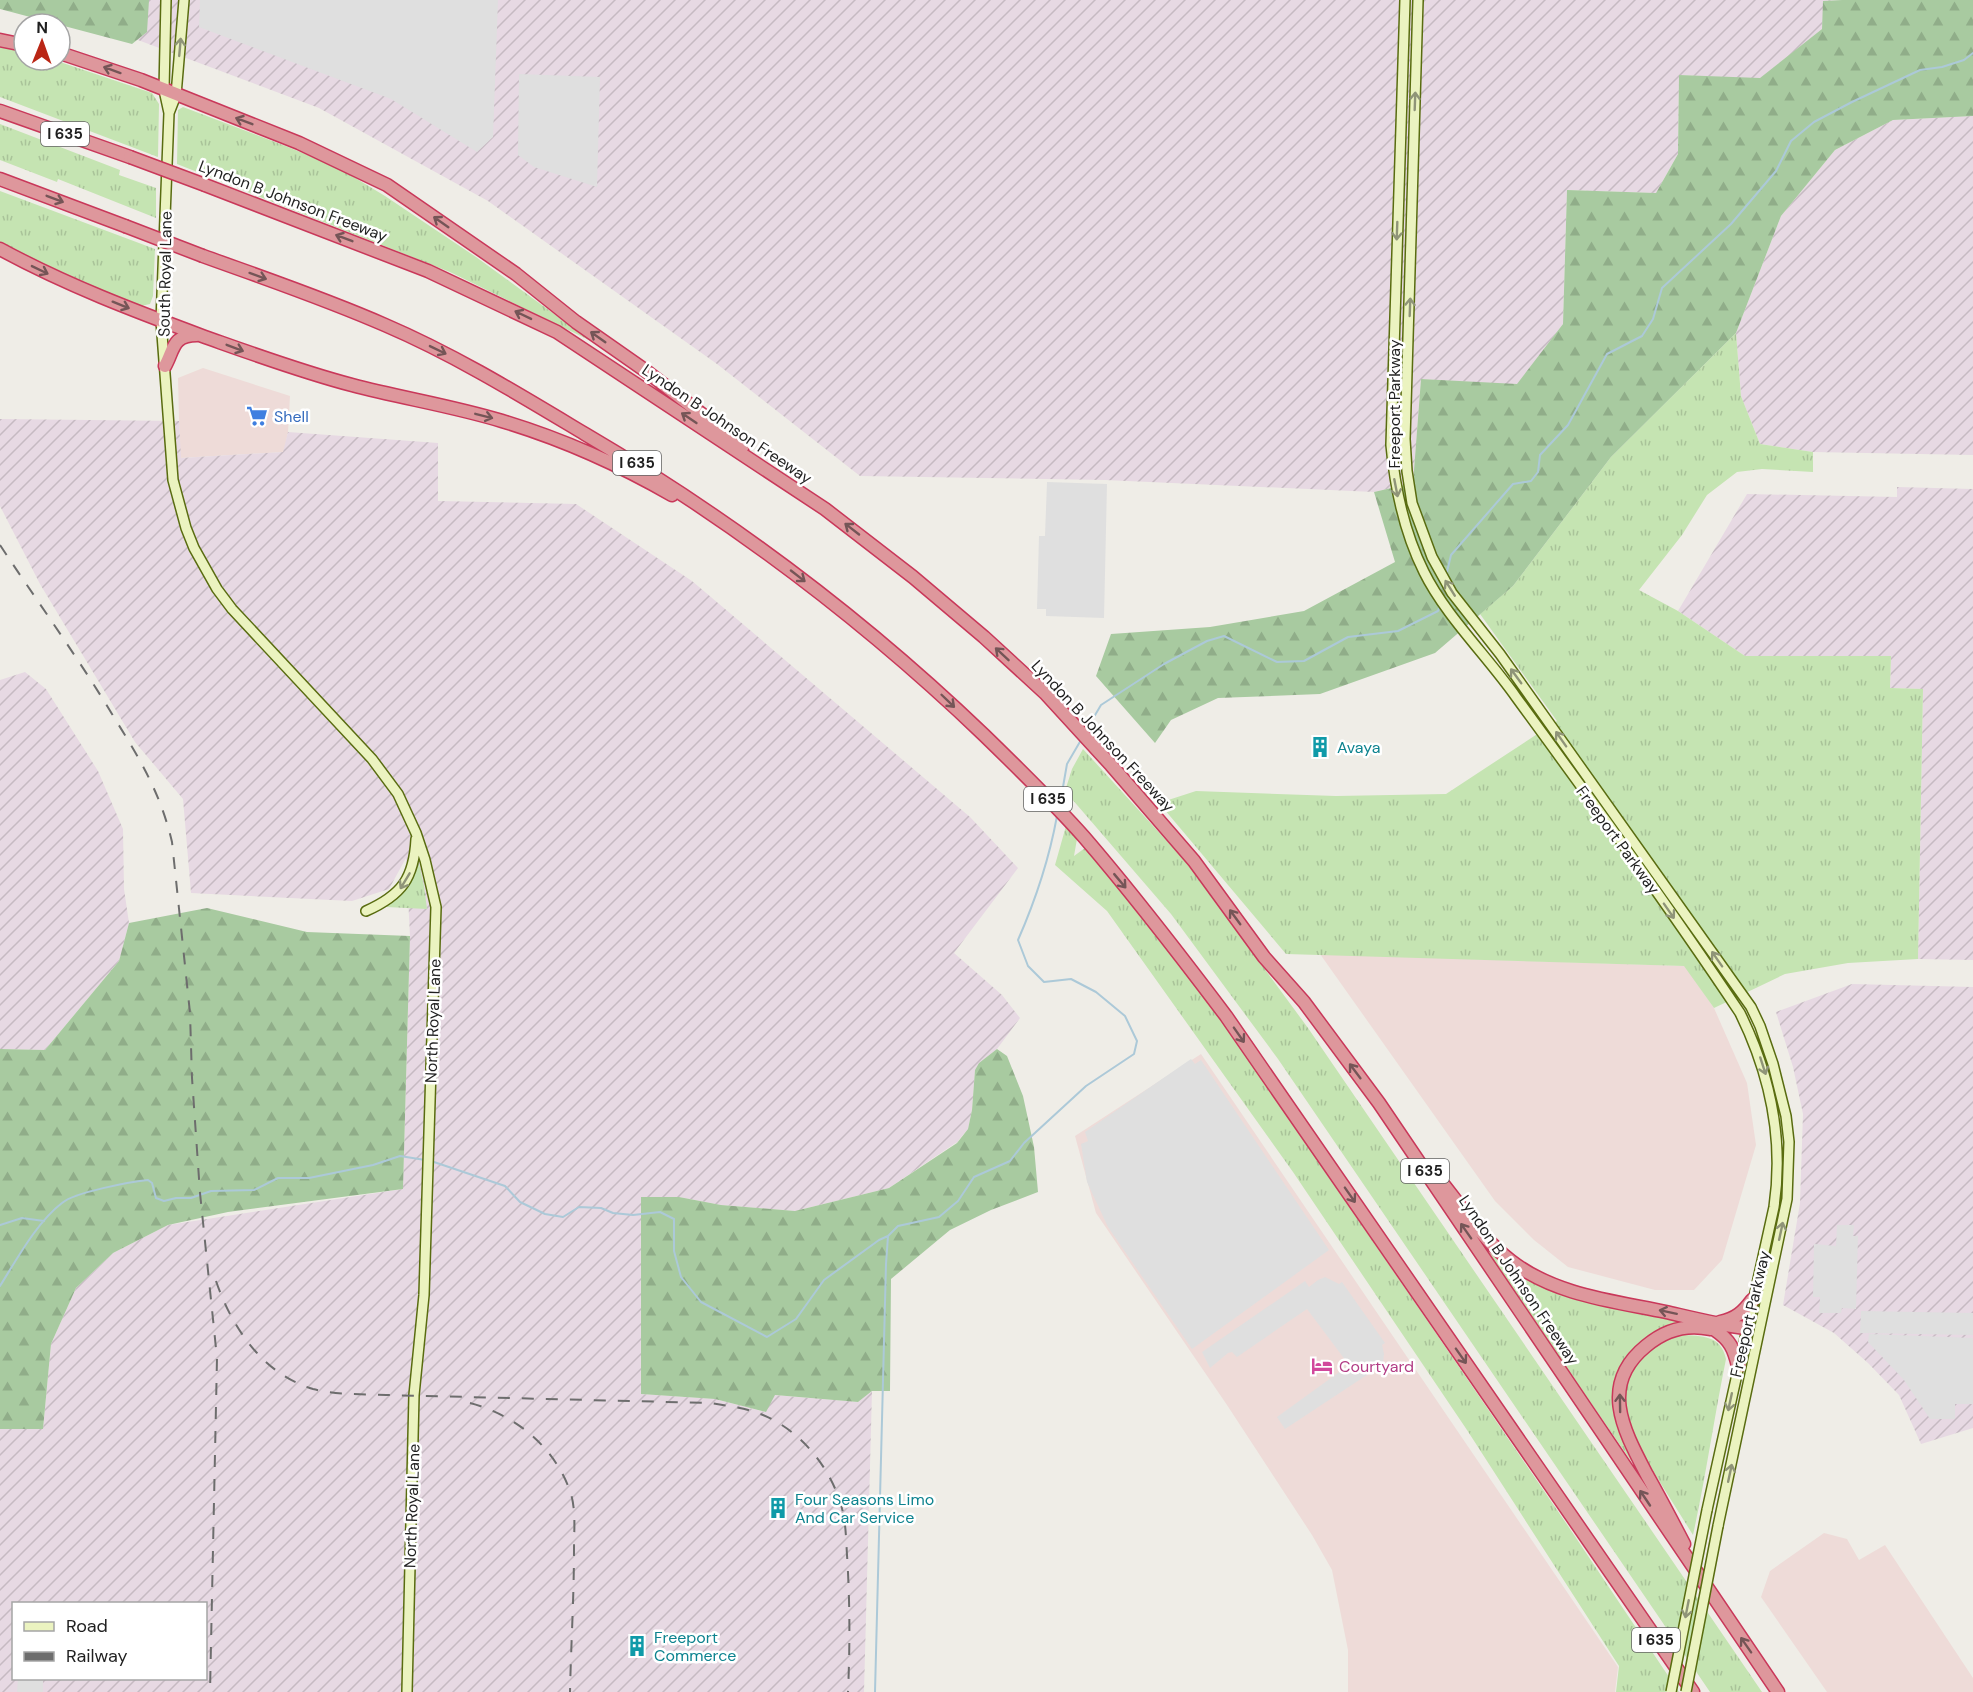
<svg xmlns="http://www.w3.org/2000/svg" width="1973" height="1692" font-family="'DM Sans',sans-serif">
<defs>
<pattern id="industrial-furrows" width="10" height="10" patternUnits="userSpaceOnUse" patternTransform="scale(1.5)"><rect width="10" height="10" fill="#e7d9e3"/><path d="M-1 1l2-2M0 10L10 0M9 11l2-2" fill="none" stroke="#c6bac2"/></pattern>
<pattern id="grass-tufts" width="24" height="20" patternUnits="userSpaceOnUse" patternTransform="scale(1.5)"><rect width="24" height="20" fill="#c5e4b2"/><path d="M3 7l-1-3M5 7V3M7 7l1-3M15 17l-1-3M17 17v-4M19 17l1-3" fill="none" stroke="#a9c399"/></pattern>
<pattern id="forest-firs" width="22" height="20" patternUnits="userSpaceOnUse" patternTransform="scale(1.5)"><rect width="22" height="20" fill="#a8caa0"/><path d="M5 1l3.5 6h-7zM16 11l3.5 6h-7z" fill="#90ad89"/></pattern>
</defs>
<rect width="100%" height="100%" fill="#efede7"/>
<!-- commercial -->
<path fill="#eedbd8" d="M 203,368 L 290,396 L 288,432 L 284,452 L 180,458 L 178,378 Z
M 1320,954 L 1685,966 L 1714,1008 L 1747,1083 L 1756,1145 L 1722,1260 L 1694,1290 L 1655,1290 L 1568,1267 L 1534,1240 L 1495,1201 Z
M 1201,1054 L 1618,1667 L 1615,1692 L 1348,1692 L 1348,1650 L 1332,1570 L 1312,1535 L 1227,1405 L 1096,1213 L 1075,1136 Z
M 1824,1533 L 1847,1539 L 1859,1560 L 1885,1545 L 1973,1678 L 1973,1692 L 1827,1692 L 1761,1597 L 1770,1571 Z"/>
<!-- industrial -->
<path fill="url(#industrial-furrows)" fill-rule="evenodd" d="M 0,0 L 1842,0 L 1824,1 L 1822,29 L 1760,79 L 1679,75 L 1678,154 L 1656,193 L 1567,190 L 1563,324 L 1517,385 L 1421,379 L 1413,483 L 1374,492 L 1105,480 L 860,476 L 717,364 L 488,201 L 319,108 L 138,40 Z
M 1973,116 L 1973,455 L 1813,452 L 1760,444 L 1741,396 L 1736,333 L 1781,216 L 1835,150 L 1893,120 Z
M 0,419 L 179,421 L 181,458 L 283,452 L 288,432 L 438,443 L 438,501 L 576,504 L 692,581 L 970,817 L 1018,868 L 954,953 L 1002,995 L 1020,1018 L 997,1049 L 980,1063 L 975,1070 L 972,1110 L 968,1129 L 957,1142 L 889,1188 L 795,1211 L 721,1205 L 679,1197 L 641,1394 L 715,1399 L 765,1412 L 774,1395 L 858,1402 L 872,1391 L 864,1692 L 0,1692 L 0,1429 L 43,1429 L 51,1344 L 76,1288 L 113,1253 L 168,1225 L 403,1189 L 410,936 L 406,858 L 389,889 L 352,901 L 191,893 L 183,799 L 135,742 L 40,584 L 0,506 ZM 14,1604 L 206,1604 L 206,1678 L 14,1678 Z
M 1897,487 L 1973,489 L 1973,960 L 1918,959 L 1923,689 L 1890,688 L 1891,656 L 1745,656 L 1678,611 L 1747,494 L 1897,497 Z
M 25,672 L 46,689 L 98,771 L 123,829 L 124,889 L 129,923 L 119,961 L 45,1050 L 0,1049 L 0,680 Z
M 1852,984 L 1973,987 L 1973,1428 L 1921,1444 L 1899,1395 L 1868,1363 L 1834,1333 L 1783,1305 L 1800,1203 L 1803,1114 L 1793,1067 L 1776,1012 Z"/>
<!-- grass -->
<path fill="url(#grass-tufts)" d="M 0,47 L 24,52 L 24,60 L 54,60 L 152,93 L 159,104 L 158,157 L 0,97 Z
M 183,107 L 288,147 L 337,167 L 385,196 L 476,257 L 591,341 L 450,272 L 177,164 L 178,110 Z
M 0,124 L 120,170 L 119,175 L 156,188 L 156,218 L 58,179 L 57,182 L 0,160 Z
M 0,191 L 155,249 L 153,296 L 150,304 L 141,306 L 62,276 L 0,245 Z
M 1736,333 L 1741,396 L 1760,444 L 1813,452 L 1813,472 L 1762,469 L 1737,472 L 1707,495 L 1682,535 L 1639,590 L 1678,611 L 1745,656 L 1891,656 L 1890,688 L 1923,689 L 1918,959 L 1848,963 L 1785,974 L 1714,1008 L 1684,966 L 1286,954 L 1159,803 L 1196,791 L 1336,796 L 1446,794 L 1557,721 L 1480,614 L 1513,586 L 1611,457 Z
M 1083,749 L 1186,862 L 1308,1028 L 1762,1692 L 1710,1692 L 1278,1059 L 1171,914 L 1065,791 L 1072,769 Z
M 1066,826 L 1077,839 L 1074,856 L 1085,848 L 1196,983 L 1568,1526 L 1679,1692 L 1616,1692 L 1619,1666 L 1467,1430 L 1293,1172 L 1107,911 L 1055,865 Z
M 418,859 L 424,886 L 427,909 L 386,907 L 411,881 Z
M 1481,1237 L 1541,1286 L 1702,1324 L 1659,1333 L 1615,1390 L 1614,1407 L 1618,1429 L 1634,1459 L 1631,1461 L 1478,1239 Z
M 1681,1335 C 1702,1336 1721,1335 1726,1359 C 1714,1418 1706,1476 1693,1535 L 1631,1436 L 1624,1397 L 1629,1377 L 1636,1364 L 1650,1350 L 1669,1339 Z"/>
<!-- forest -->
<path fill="url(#forest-firs)" d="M 0,0 L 149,0 L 147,32 L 132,44 L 0,9 Z
M 1842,0 L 1973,0 L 1973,116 L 1893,120 L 1835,150 L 1781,216 L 1736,333 L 1611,457 L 1513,586 L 1435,653 L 1320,694 L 1218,698 L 1171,720 L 1155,743 L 1096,676 L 1111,634 L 1210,627 L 1304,611 L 1395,562 L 1374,492 L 1413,483 L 1421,379 L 1517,384 L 1563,324 L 1567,190 L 1656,193 L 1678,154 L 1679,75 L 1760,78 L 1822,29 L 1823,1 Z
M 207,908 L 307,932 L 410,936 L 403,1189 L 228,1212 L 168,1225 L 113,1253 L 76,1288 L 51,1344 L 43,1429 L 0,1429 L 0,1049 L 45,1050 L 119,961 L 129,923 Z
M 997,1049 L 1007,1056 L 1023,1096 L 1034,1147 L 1038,1192 L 991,1210 L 950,1230 L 891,1279 L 890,1391 L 872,1391 L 858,1402 L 775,1395 L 766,1412 L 715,1399 L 641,1394 L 641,1197 L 679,1197 L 721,1205 L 795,1211 L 889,1188 L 957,1143 L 968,1129 L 972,1110 L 975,1070 L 979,1063 Z"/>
<!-- parking -->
<path fill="#dfdfdf" d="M 200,0 L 498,0 L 493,137 L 477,152 L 391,99 L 199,27 Z
M 519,74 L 600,77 L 597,187 L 534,167 L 518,155 Z
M 1047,482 L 1107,484 L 1104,618 L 1046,616 L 1046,609 L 1037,609 L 1039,536 L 1045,536 Z
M 1191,1059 L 1195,1064 L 1201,1060 L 1329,1250 L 1192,1349 L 1108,1227 L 1087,1182 L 1081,1144 L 1088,1141 L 1085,1132 Z
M 1837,1225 L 1854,1225 L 1853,1236 L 1858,1236 L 1856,1309 L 1842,1308 L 1841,1313 L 1819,1313 L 1820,1297 L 1813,1297 L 1814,1244 L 1836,1246 Z
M 1325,1277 L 1339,1284 L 1342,1282 L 1385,1343 L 1382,1345 L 1384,1354 L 1383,1362 L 1376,1369 L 1285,1429 L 1277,1417 L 1349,1365 L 1307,1309 L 1237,1357 L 1232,1352 L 1228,1353 L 1210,1368 L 1202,1352 L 1305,1281 L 1309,1287 L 1318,1280 Z
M 1861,1311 L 1973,1313 L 1973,1335 L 1860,1333 Z
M 1869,1334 L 1973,1338 L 1973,1404 L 1955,1404 L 1955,1419 L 1930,1419 L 1904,1380 L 1868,1342 Z
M 18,1679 L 43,1679 L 43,1692 L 17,1692 Z"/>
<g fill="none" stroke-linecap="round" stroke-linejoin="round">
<!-- stream -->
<path stroke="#acc9d8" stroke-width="2" d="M 1446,576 L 1451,555 L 1513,484 L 1531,481 L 1538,472 L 1540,455 L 1568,425 L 1607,354 L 1642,336 L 1653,319 L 1662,288 L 1731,224 L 1776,171 L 1791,141 L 1814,122 L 1852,102 L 1920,70 L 1942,67 L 1964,60 L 1973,53
M 1085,732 L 1101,705 L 1164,664 L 1207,641 L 1224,636 L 1277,662 L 1304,661 L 1348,637 L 1398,631 L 1438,611 L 1440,605
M 1060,804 L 1067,764 L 1081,740
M 431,1161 L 505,1186 L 520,1202 L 545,1214 L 563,1217 L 579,1207 L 601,1208 L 613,1213 L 633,1215 L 660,1212 L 674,1219 L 674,1251 L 681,1277 L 701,1302 L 767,1337 L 796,1319 L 824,1280 L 879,1240 L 888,1236 L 898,1226 L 939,1217 L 958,1201 L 974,1177 L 1010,1161 L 1024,1143 L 1086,1086 L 1134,1054 L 1137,1041 L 1125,1016 L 1096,992 L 1071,979 L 1044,982 L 1028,966 L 1018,940 C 1036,899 1049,860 1057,816
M 0,1225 L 22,1218 L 44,1221
M 0,1286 C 17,1259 37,1222 62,1203 C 75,1192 130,1182 148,1180 L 152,1183 L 156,1198 L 164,1201 L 176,1198 L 191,1198 L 211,1191 L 254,1190 L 278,1178 L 309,1178 L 373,1165 L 400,1156 L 425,1160
M 875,1692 L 886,1264 L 888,1236"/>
<defs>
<path id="secondary" d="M 166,0 L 164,90 L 169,113 L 161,321 L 173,480 L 186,528 L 194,548 L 217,589 L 232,609 L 372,759 L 398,794 L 416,833 L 425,860 L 436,907 L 424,1295 L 414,1395 L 407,1692
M 1405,0 L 1391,445 C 1395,489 1404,532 1424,572 C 1445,615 1488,657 1516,697 C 1592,801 1668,905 1740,1013 C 1770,1074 1784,1139 1774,1207 L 1707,1510
M 1418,0 L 1405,439 L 1407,471 L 1412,503 L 1432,557 L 1452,593 L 1500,654 L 1751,1007 L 1760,1026 L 1773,1064 L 1786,1116 L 1789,1142 L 1787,1199 L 1718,1526
M 169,113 L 176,95 L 184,0
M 366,911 C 402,895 414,878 416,839"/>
<path id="highway" d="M 0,40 L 24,45
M 60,53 L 141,80 L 299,143 L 387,185 L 516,274 L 576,322 L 646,371 L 743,446
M 0,111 L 130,157
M 0,179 L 125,226
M 205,185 L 428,271 L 557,332 L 825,509 L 913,577 L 984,637 L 1045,693 L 1111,765 L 1194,861 L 1264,957 L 1304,1002 L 1379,1103 L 1778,1692
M 0,249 C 66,285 135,311 205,337 C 253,354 302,372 352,385 C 401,398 453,406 502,421 C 562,439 618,464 672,495
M 203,256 C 264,278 326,299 385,325 C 455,355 520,395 585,434 C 730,519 863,619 984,735 C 1018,768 1053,802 1084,837 C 1134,895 1180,955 1226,1016 L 1693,1692
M 165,366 C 174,350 172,335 197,335
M 1439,1179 C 1462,1207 1482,1239 1511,1261 C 1555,1295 1613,1301 1666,1312 C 1692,1318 1719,1325 1746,1328
M 1720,1322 C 1736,1319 1743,1312 1752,1300
M 1715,1330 C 1730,1340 1734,1349 1738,1366
M 1684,1544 C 1672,1521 1660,1498 1647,1475 C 1624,1431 1598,1385 1646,1346 C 1665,1330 1687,1324 1710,1329"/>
</defs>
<!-- secondary casing -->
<use href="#secondary" stroke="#596c10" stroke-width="12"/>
<!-- highway casing -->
<use href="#highway" stroke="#c9385a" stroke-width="15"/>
<!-- secondary -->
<use href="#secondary" stroke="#ebf3c0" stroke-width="9"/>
<!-- highway -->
<use href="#highway" stroke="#de979c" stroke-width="12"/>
<!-- rail -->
<path stroke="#6d6d6d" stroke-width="2" stroke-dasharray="12 12" stroke-linecap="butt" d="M 0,545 C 37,601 77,656 112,714 C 139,758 160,791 172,842 L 190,1013 L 192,1078 L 200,1193 L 217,1358 L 210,1692
M 216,1281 C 232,1328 263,1374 313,1389 C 336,1395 363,1394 386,1395 L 710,1403 C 728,1406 746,1408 763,1415 C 801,1431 830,1467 841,1505 C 846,1521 846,1539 847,1555 C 850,1601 850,1646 848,1692
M 470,1403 C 516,1415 556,1448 571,1494 C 576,1511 574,1532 574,1549 C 574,1597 571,1645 570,1692"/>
<defs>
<path id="secondary-bridge" d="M 1671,1692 L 1707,1510
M 1686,1692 L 1718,1526"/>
<path id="highway-bridge" d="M 130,157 L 205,185
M 125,226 L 203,256"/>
</defs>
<!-- secondary-bridge casing -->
<use href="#secondary-bridge" stroke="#596c10" stroke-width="12" stroke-linecap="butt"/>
<!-- highway-bridge casing -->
<use href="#highway-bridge" stroke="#c9385a" stroke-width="15" stroke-linecap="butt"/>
<!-- secondary-bridge -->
<use href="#secondary-bridge" stroke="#ebf3c0" stroke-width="9"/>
<!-- highway-bridge -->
<use href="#highway-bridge" stroke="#de979c" stroke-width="12"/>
</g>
<!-- one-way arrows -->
<defs><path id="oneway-shaft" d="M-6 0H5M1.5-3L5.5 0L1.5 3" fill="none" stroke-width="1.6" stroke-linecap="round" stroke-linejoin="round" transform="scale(1.5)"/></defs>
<g stroke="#8f9478">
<use href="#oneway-shaft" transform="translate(180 47) rotate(-85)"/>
<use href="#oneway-shaft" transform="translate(1415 101) rotate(-88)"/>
<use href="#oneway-shaft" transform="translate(1397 231) rotate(92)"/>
<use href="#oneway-shaft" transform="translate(1410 307) rotate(-88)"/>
<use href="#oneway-shaft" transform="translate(1396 488) rotate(79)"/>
<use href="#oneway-shaft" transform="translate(1450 588) rotate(-122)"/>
<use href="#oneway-shaft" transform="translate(1516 676) rotate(-126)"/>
<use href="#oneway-shaft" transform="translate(1561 739) rotate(-125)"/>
<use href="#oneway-shaft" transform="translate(405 881) rotate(121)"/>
<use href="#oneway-shaft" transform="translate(1669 911) rotate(55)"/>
<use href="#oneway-shaft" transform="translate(1717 959) rotate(-125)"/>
<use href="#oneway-shaft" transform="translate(1763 1066) rotate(72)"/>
<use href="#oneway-shaft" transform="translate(1781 1231) rotate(-78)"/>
<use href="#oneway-shaft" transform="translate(1730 1402) rotate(102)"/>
<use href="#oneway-shaft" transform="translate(1730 1473) rotate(-78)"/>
<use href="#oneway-shaft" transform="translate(1687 1609) rotate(101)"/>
</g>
<g stroke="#755557">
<use href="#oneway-shaft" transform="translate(112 70) rotate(-160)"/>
<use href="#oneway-shaft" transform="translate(244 121) rotate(-159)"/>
<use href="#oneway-shaft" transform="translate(55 199) rotate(21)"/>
<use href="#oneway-shaft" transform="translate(441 222) rotate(-145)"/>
<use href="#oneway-shaft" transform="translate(344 238) rotate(-159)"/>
<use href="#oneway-shaft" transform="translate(40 270) rotate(26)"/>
<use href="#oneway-shaft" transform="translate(258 276) rotate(20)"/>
<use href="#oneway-shaft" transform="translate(121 305) rotate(22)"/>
<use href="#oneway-shaft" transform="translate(523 315) rotate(-154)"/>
<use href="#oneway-shaft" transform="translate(598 337) rotate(-145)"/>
<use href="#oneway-shaft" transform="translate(235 348) rotate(21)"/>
<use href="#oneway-shaft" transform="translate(438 350) rotate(26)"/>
<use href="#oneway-shaft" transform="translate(484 416) rotate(14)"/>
<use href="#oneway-shaft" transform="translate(689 418) rotate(-146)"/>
<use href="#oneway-shaft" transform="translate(852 529) rotate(-142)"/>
<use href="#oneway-shaft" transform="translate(798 576) rotate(38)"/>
<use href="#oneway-shaft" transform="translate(1002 654) rotate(-137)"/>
<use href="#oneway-shaft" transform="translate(948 701) rotate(44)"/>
<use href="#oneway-shaft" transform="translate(1120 881) rotate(50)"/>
<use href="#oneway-shaft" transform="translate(1235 917) rotate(-126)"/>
<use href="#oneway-shaft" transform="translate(1239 1035) rotate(55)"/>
<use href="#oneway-shaft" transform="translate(1355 1071) rotate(-127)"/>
<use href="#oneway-shaft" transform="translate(1350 1195) rotate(55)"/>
<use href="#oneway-shaft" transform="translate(1466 1231) rotate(-125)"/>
<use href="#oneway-shaft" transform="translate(1668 1312) rotate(-168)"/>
<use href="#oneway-shaft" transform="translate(1461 1356) rotate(55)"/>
<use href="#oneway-shaft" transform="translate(1620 1403) rotate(-91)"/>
<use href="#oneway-shaft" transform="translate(1645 1498) rotate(-124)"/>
<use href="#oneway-shaft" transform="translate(1746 1645) rotate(-125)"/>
</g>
<!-- icons -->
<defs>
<symbol id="supermarket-bare" viewBox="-9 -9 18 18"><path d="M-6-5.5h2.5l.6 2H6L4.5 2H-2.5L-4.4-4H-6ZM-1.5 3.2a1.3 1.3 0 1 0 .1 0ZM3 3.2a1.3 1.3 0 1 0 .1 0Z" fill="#3f7fe0" stroke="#fff" stroke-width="2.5" paint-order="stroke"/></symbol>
<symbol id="building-bare" viewBox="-9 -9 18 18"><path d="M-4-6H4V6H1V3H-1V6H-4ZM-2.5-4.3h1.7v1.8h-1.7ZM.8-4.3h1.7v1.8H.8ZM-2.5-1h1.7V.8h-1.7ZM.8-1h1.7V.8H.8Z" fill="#0f9aa8" stroke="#fff" stroke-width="2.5" paint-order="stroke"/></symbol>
<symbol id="hotel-bare" viewBox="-9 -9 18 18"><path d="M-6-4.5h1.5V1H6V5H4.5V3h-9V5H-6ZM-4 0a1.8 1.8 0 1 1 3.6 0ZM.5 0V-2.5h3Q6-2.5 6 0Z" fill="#d1479c" stroke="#fff" stroke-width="2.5" paint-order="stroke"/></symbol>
</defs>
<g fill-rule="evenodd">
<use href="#supermarket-bare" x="242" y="401" width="30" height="30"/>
<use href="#building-bare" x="1305" y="732" width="30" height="30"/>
<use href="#hotel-bare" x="1307" y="1351" width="30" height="30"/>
<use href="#building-bare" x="763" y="1493" width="30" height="30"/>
<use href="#building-bare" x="622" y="1631" width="30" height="30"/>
</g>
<g text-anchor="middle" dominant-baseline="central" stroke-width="5" stroke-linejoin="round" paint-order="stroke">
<!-- shield labels -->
<g fill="#fff" stroke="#626262" stroke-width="1.5">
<rect x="41" y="122" width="48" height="24" rx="4.5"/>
<rect x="613" y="451" width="48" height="24" rx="4.5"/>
<rect x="1024" y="787" width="48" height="24" rx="4.5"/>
<rect x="1401" y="1159" width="48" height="24" rx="4.5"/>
<rect x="1632" y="1628" width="48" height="24" rx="4.5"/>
</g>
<g font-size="15" font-weight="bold" fill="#1f1f1f">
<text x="65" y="134">I 635</text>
<text x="637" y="463">I 635</text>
<text x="1048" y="799">I 635</text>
<text x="1425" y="1171">I 635</text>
<text x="1656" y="1640">I 635</text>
</g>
<!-- street labels -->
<g font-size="16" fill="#1f1f1f" stroke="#fff">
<text transform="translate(293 201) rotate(21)">Lyndon B Johnson Freeway</text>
<text transform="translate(165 274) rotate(-89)">South Royal Lane</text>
<text transform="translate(1394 404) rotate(-90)">Freeport Parkway</text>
<text transform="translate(727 424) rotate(34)">Lyndon B Johnson Freeway</text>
<text transform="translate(1103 736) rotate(47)">Lyndon B Johnson Freeway</text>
<text transform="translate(1618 840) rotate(54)">Freeport Parkway</text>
<text transform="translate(433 1021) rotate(-88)">North Royal Lane</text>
<text transform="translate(1519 1280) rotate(56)">Lyndon B Johnson Freeway</text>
<text transform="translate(1750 1314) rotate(-77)">Freeport Parkway</text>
<text transform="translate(412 1506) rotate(-88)">North Royal Lane</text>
</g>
<!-- shop labels -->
<g font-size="16" fill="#366cbe" stroke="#fff" text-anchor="start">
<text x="274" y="416">Shell</text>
</g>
<!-- culture labels -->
<g font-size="16" fill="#0d838f" stroke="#fff" text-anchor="start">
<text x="1337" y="747">Avaya</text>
<text x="795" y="1499">Four Seasons Limo<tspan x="795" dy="18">And Car Service</tspan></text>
<text x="654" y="1637">Freeport<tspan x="654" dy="18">Commerce</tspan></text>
</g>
<!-- hotel labels -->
<g font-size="16" fill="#b23c85" stroke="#fff" text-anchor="start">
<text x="1339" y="1366">Courtyard</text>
</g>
</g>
<!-- legend -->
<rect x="12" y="1602" width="195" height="78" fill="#ffffff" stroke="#a5a5a5" stroke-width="1.5"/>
<rect x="24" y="1622" width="30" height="9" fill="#ebf3c0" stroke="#a5a5a5" stroke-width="1.5"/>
<text x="66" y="1632" font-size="18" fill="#1f1f1f">Road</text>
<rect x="24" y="1652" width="30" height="9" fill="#6d6d6d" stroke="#a5a5a5" stroke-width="1.5"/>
<text x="66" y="1662" font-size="18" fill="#1f1f1f">Railway</text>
<!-- north arrow -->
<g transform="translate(42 42) rotate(1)"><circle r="28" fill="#ffffff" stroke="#a5a5a5" stroke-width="1.5"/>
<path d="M0-4.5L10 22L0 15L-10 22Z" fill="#ba2615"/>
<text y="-9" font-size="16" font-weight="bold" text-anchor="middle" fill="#1f1f1f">N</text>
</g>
</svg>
